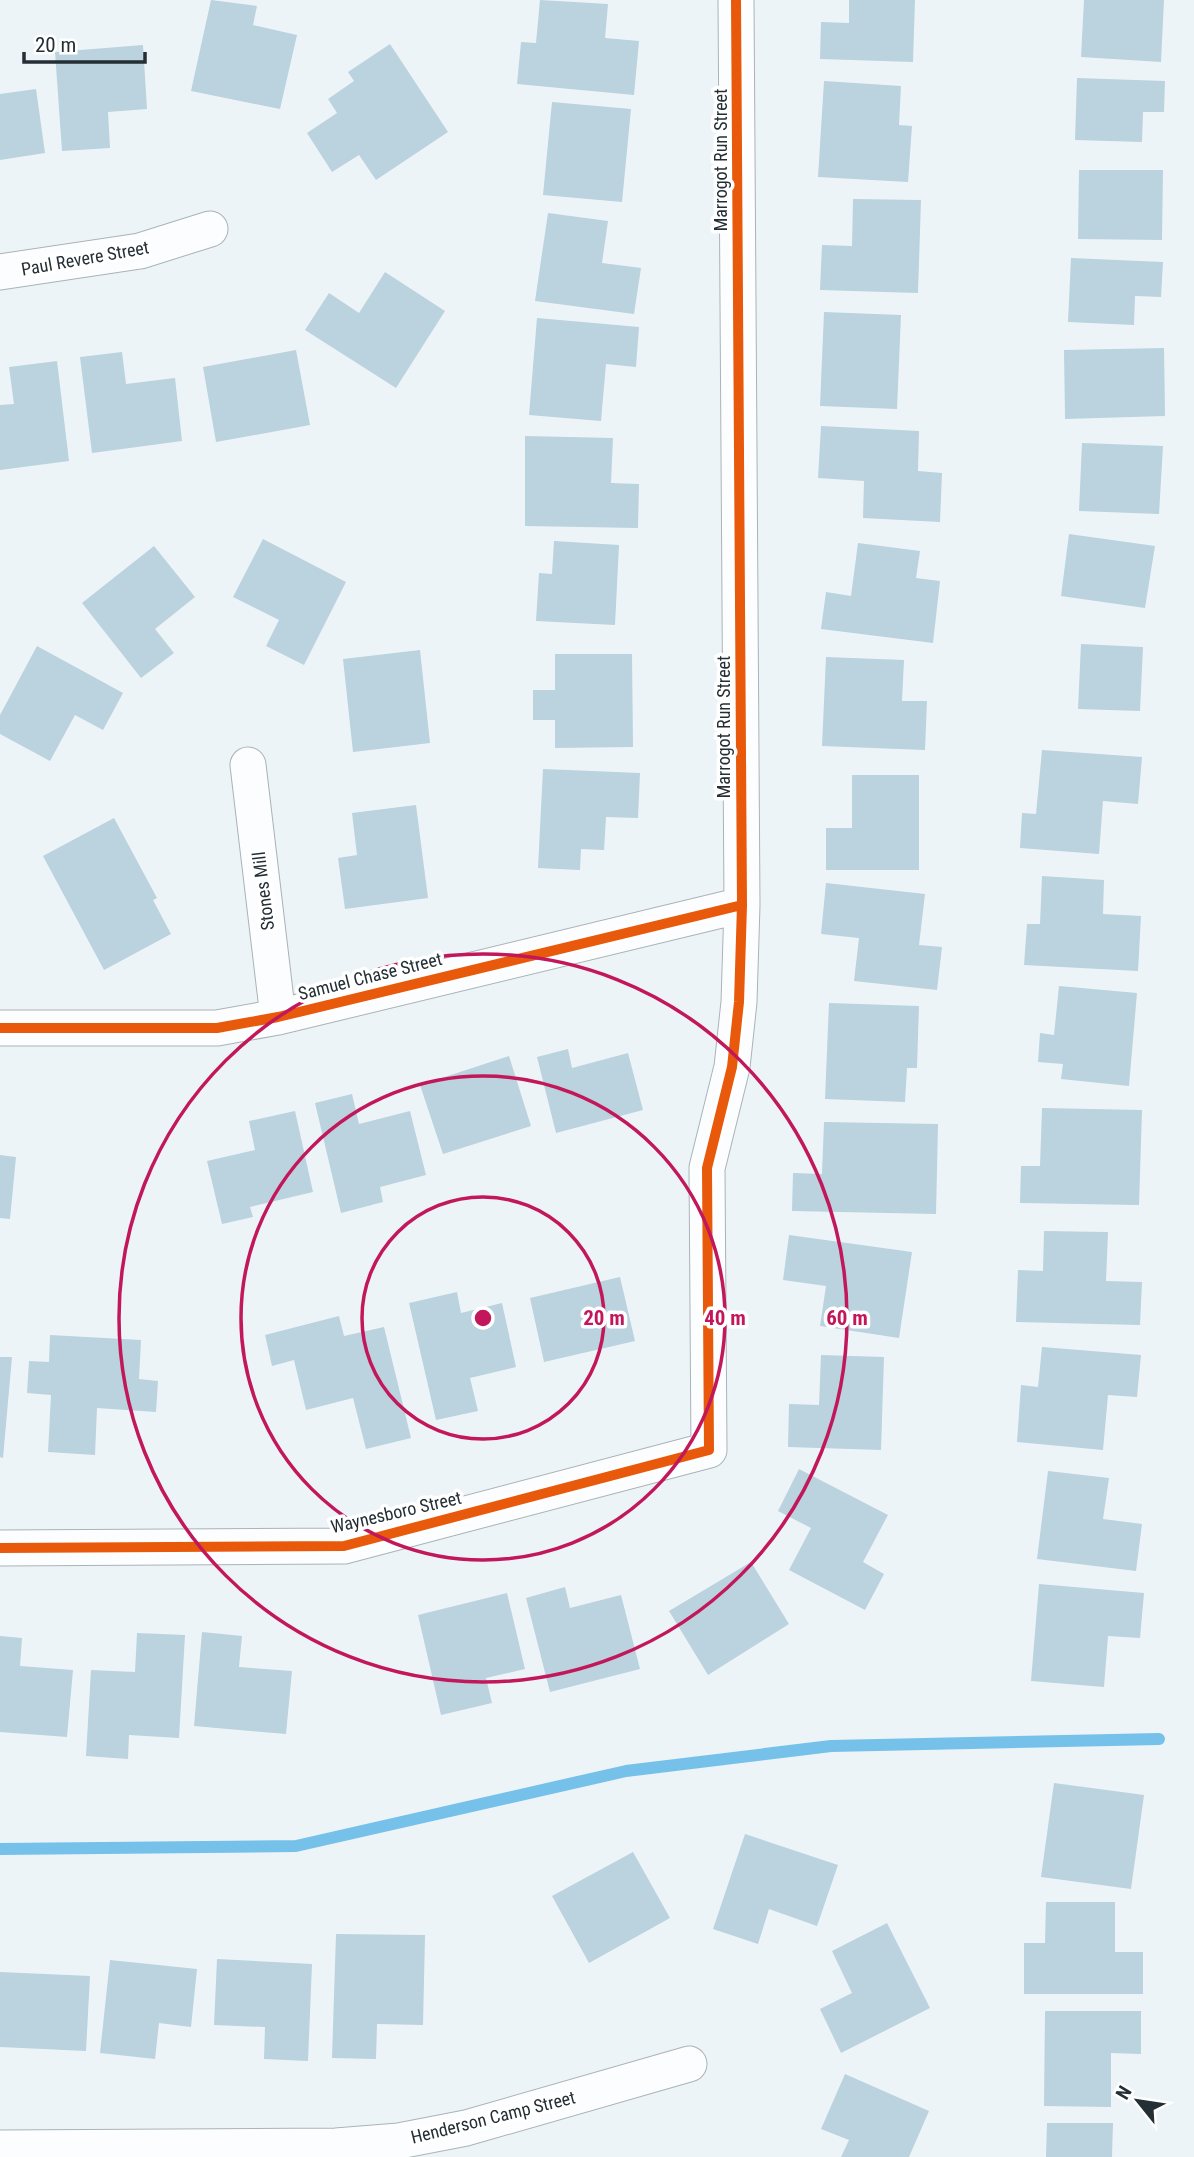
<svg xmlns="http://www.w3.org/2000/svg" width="1194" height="2157" font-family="'Roboto Condensed',sans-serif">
<rect width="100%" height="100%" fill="#edf4f8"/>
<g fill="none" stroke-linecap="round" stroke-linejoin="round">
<!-- stream -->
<path stroke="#75c1e9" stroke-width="12" d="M 0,1849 L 296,1846 L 626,1771 L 831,1746 L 1159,1739"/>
</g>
<!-- building -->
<path fill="#bbd2df" d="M 211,0 L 257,6 L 253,25 L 297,35 L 280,109 L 191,91 Z
M 540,0 L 608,4 L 605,38 L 639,41 L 634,95 L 517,84 L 521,42 L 536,43 Z
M 849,0 L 915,0 L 913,62 L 820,59 L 821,22 L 849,23 Z
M 1084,0 L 1164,0 L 1161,62 L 1081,57 Z
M 390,44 L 448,132 L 376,180 L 359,155 L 332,172 L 307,133 L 337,113 L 328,99 L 354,81 L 348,72 Z
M 143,45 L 147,109 L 108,112 L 110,148 L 62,151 L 55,52 Z
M 1077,78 L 1165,81 L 1164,112 L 1143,112 L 1142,142 L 1075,140 Z
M 824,81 L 901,86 L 899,125 L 912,126 L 908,182 L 818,177 Z
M 36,89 L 45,153 L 0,160 L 0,94 Z
M 552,102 L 631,109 L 622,202 L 543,195 Z
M 1079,170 L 1163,170 L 1162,240 L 1078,239 Z
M 853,199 L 921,200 L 918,293 L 820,290 L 822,245 L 852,246 Z
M 548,213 L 608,221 L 602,263 L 641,268 L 634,314 L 535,301 Z
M 1071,258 L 1163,262 L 1161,297 L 1135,296 L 1134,325 L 1068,322 Z
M 385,272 L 445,311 L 396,388 L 305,330 L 329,293 L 359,313 Z
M 824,312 L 901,315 L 897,409 L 820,406 Z
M 537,318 L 639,327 L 636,367 L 606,364 L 601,421 L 529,415 Z
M 1164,348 L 1165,416 L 1065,419 L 1064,350 Z
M 296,350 L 310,425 L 216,442 L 203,367 Z
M 122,352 L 126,384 L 175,378 L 182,441 L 92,453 L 80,357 Z
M 57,361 L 69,461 L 0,470 L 0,405 L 14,404 L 9,367 Z
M 821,426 L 919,431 L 918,471 L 942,473 L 940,522 L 863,518 L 864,481 L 818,478 Z
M 525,436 L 613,438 L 611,483 L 639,484 L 638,528 L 525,526 Z
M 1082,443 L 1163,446 L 1159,514 L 1079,511 Z
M 1069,534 L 1155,546 L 1145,608 L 1061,596 Z
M 263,539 L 346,582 L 304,665 L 266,646 L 279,620 L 233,597 Z
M 554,541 L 619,545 L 615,625 L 536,621 L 539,573 L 552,574 Z
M 858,543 L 920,551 L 916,578 L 940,581 L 933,643 L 821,629 L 826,592 L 851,596 Z
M 154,546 L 195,597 L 155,629 L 174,653 L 141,678 L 82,603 Z
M 1081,644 L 1143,647 L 1140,711 L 1078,709 Z
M 37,646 L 123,693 L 103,730 L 75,715 L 50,761 L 0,734 L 0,715 Z
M 420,650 L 430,743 L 353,752 L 343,659 Z
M 555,654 L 632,654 L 633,747 L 555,748 L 555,720 L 533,720 L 533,690 L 555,690 Z
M 826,657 L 904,660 L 902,701 L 927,701 L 925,750 L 822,746 Z
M 1042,750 L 1142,757 L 1138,804 L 1103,801 L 1099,854 L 1020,848 L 1022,813 L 1036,814 Z
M 543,769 L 640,773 L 638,818 L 606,817 L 604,850 L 581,849 L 580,870 L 538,868 Z
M 852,775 L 919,775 L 919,870 L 826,870 L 826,828 L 852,828 Z
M 416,805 L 428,898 L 345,909 L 338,858 L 357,855 L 352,813 Z
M 114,818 L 157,898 L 153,900 L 171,934 L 104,970 L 43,856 Z
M 1042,876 L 1104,880 L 1103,914 L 1141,916 L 1138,971 L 1024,965 L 1027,924 L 1040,924 Z
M 826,883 L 925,894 L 919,945 L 942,947 L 937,990 L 854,981 L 859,938 L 821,934 Z
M 1059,986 L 1137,993 L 1129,1086 L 1061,1079 L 1063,1064 L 1038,1062 L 1040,1033 L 1054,1035 Z
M 829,1003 L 919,1006 L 917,1068 L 907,1068 L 905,1102 L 825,1099 Z
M 568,1049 L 572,1068 L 628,1053 L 643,1110 L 556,1133 L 537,1057 Z
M 509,1056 L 531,1126 L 443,1154 L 420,1085 Z
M 352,1094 L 359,1124 L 410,1111 L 426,1175 L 380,1187 L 383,1202 L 341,1213 L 315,1103 Z
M 1042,1108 L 1142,1110 L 1139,1205 L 1020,1203 L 1021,1166 L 1040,1166 Z
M 295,1111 L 313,1192 L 250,1207 L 253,1217 L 222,1224 L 207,1161 L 255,1150 L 249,1121 Z
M 824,1122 L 938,1124 L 936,1214 L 792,1211 L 793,1173 L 822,1174 Z
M 0,1155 L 16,1157 L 10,1219 L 0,1218 Z
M 1044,1231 L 1108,1232 L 1106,1281 L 1142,1282 L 1140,1325 L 1016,1322 L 1018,1270 L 1043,1271 Z
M 789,1235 L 912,1252 L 899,1338 L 820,1326 L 826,1286 L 783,1280 Z
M 620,1277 L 635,1341 L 544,1362 L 530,1298 Z
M 457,1292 L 461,1313 L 502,1303 L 516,1367 L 470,1378 L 478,1411 L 436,1420 L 409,1303 Z
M 339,1316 L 344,1336 L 384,1327 L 411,1438 L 366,1449 L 353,1398 L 306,1410 L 294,1360 L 272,1366 L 265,1335 Z
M 50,1335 L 141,1340 L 139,1379 L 158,1381 L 156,1412 L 97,1408 L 95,1455 L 48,1452 L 51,1395 L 27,1393 L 29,1361 L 49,1362 Z
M 1042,1347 L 1141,1355 L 1137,1397 L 1108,1395 L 1103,1450 L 1017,1442 L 1021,1385 L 1038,1387 Z
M 821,1355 L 884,1357 L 881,1450 L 788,1447 L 789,1404 L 819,1405 Z
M 0,1357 L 12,1357 L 3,1458 L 0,1457 Z
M 799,1469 L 888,1515 L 863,1562 L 884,1574 L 865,1610 L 789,1570 L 811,1528 L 778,1511 Z
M 1048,1471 L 1109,1478 L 1103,1519 L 1142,1524 L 1136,1571 L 1037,1559 Z
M 751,1562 L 789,1624 L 708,1675 L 669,1611 Z
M 1039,1584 L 1144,1593 L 1140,1638 L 1108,1636 L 1104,1687 L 1031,1681 Z
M 565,1587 L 570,1608 L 621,1595 L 640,1669 L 550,1692 L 526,1598 Z
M 507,1593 L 525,1669 L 486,1678 L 492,1703 L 441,1715 L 418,1615 Z
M 202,1632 L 242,1636 L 239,1667 L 292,1671 L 286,1734 L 194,1726 Z
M 137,1633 L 185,1635 L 179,1738 L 129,1735 L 128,1759 L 86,1756 L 91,1670 L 135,1672 Z
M 0,1636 L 22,1638 L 20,1666 L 73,1670 L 67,1737 L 0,1732 Z
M 1054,1783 L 1144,1795 L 1131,1889 L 1041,1877 Z
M 745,1834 L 838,1865 L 817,1926 L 769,1909 L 758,1944 L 713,1929 Z
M 633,1852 L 670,1918 L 589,1963 L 552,1896 Z
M 1046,1902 L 1115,1902 L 1115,1952 L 1143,1952 L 1143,1994 L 1024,1994 L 1024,1943 L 1045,1943 Z
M 887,1923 L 930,2008 L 841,2053 L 820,2009 L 852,1993 L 832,1951 Z
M 336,1934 L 425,1935 L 423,2025 L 377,2024 L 376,2059 L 332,2058 Z
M 217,1959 L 312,1964 L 308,2061 L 264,2059 L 265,2027 L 214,2025 Z
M 110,1960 L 197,1969 L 191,2027 L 159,2023 L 155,2059 L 100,2053 Z
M 0,1972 L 90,1976 L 86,2051 L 0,2047 Z
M 1045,2011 L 1141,2011 L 1141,2054 L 1111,2053 L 1111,2107 L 1044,2106 Z
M 845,2074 L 929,2111 L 909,2157 L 841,2157 L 849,2140 L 821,2129 Z
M 1047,2123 L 1113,2123 L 1112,2157 L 1046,2157 Z"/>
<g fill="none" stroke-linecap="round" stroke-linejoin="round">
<defs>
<path id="street" d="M 0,272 L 140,251 L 210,229
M 248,765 L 278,1017
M 0,1028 L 217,1028 L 278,1017 L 742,905
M 0,1548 L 344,1546 L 709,1450 L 707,1168 L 732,1067 L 739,1002 L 742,905 L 736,0
M 0,2148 L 336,2146 L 399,2141 L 466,2128 L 689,2064"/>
</defs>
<!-- street casing -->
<use href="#street" stroke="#aab3b8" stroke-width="37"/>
<!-- street -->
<use href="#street" stroke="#fcfdfe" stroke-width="35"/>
<defs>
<path id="cycleway" d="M 0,1028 L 217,1028 L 278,1017 L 742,905
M 0,1548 L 344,1546 L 709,1450 L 707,1168 L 732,1067 L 739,1002 L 742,905 L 736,0"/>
</defs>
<!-- cycleway casing -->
<use href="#cycleway" stroke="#fff" stroke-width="15"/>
<!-- cycleway -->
<use href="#cycleway" stroke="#e8590c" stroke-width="10"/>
</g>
<!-- distance rings -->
<g fill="none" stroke="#c2185b" stroke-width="3.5">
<circle cx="483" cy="1318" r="121"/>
<circle cx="483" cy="1318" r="242"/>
<circle cx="483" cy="1318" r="364"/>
</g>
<g text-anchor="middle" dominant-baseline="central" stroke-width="7" stroke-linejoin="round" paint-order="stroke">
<!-- street labels -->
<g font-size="18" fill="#232e35" stroke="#fff">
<text transform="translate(720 160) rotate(-90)">Marrogot Run Street</text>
<text transform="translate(85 258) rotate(-10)">Paul Revere Street</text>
<text transform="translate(723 727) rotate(-90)">Marrogot Run Street</text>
<text transform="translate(263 891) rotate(-97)">Stones Mill</text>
<text transform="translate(370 976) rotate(-14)">Samuel Chase Street</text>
<text transform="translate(396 1512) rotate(-13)">Waynesboro Street</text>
<text transform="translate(493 2117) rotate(-14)">Henderson Camp Street</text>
</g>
</g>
<circle cx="483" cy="1318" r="10" fill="#c2185b" stroke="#fff" stroke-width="3.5"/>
<g font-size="21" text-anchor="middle" font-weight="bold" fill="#c2185b" stroke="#fff" stroke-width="7" stroke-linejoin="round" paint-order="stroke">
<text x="604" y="1325">20 m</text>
<text x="725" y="1325">40 m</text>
<text x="847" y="1325">60 m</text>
</g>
<!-- north arrow -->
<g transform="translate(1138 2101) rotate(300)" stroke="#ffffff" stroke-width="5" paint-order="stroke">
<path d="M0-5L12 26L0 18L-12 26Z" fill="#232e35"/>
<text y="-10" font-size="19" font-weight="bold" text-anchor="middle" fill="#232e35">N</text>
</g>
<!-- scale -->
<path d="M24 52v10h121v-10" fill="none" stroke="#232e35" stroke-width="3.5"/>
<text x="35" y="52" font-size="21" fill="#232e35" stroke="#ffffff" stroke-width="5" paint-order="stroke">20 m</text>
</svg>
